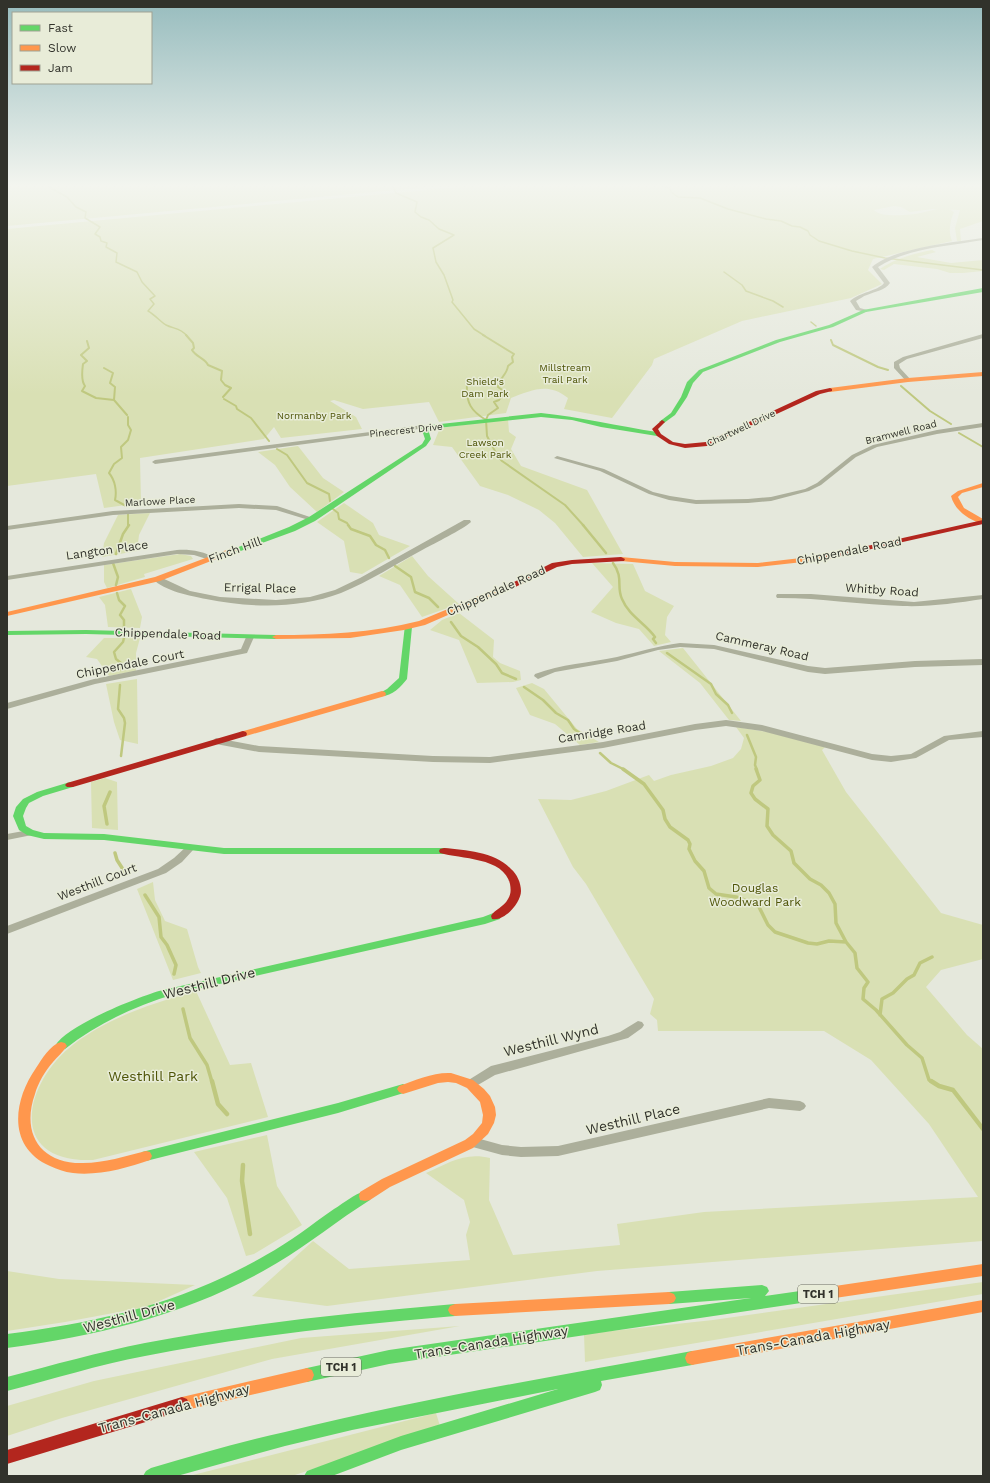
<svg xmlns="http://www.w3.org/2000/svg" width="990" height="1483" font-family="'Work Sans',sans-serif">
<rect width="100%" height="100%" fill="#e5e8dc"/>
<!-- green -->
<path fill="#d9e0b4" d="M 7,187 L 428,187 L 7,226 Z
M 459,187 L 983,187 L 983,221 L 960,229 L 961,241 L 957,241 L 955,228 L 960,210 L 933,209 L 910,212 L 901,207 L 894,206 L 874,210 C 880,218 911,215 920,213 C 931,211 944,205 954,212 C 950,221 948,232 952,241 L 873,259 L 868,270 L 882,284 L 851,298 L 742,321 L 654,359 L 652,365 L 612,418 L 564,409 L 568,398 C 548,382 532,390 511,398 L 506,413 L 439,422 L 429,402 L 363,409 L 334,400 L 330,401 L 356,417 L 362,429 L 281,438 L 274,427 L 264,439 L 140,458 L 141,503 L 104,508 L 96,474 L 7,486 L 7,229 Z
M 932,250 L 936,252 L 917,257 L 951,263 L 983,260 L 983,271 L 963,273 L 950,273 L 937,269 L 894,264 L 884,270 L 880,269 C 896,258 913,254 932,250 Z
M 508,419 L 509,432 L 516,437 L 511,449 L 521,466 L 587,490 L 623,554 L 583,557 L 555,523 L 539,510 L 508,495 L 480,486 L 452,447 L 433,445 L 440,428 Z
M 298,446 L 323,478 L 344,492 L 317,512 L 290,487 L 275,465 L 258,452 Z
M 344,503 L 373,523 L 379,535 L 410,546 L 362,574 L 350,572 L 344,541 L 317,522 Z
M 150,513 L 139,535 L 137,551 L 102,557 L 104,543 L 118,515 Z
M 180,554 L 191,556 L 193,559 L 144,574 L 145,577 L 107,588 L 104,582 L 104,565 Z
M 412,556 L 428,576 L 459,604 L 422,617 L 400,585 L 379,576 Z
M 592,563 L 633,564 L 645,591 L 674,606 L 667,617 L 665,635 L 671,642 L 654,646 L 639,629 L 616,623 L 591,612 L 613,587 Z
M 131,589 L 142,617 L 140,628 L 108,627 L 105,605 L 99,597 Z
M 459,613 L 494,640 L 493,657 L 500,663 L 520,671 L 521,680 L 513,682 L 477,683 L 459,640 L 430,630 L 442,620 Z
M 104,638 L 140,638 L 136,653 L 136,671 L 109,676 L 97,659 L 86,657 Z
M 683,648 L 741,721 L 729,720 L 700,683 L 659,651 Z
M 137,679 L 138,744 L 120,740 L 114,722 L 106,684 Z
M 532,683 L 544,689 L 577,729 L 599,742 L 580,745 L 555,724 L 530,715 L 516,688 Z
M 736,727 L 768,732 L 825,747 L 822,750 L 846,792 L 941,913 L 983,925 L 983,959 L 941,970 L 926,987 L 967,1035 L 983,1049 L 983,1241 L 597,1271 L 327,1306 L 252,1296 L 313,1241 L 349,1269 L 470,1260 L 466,1235 L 470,1222 L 464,1200 L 426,1173 C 449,1163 464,1152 490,1158 L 489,1200 L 513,1255 L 620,1245 L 617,1224 L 704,1212 L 978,1197 L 929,1124 L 871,1060 L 824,1031 L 658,1031 L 657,1020 L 650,1014 L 654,999 L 586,884 L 573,867 L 538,799 L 571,800 L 606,791 L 649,775 L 654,781 L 671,775 L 711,766 L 733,758 L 741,749 L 744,738 Z
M 105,778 L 117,782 L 118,830 L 92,828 L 91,782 Z
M 153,882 L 155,900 L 165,921 L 187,929 L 198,967 L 201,973 L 173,980 L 137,889 Z
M 196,991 L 230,1065 L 251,1063 L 268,1117 L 93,1160 C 5,1163 24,1082 74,1044 C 109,1017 154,1003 196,991 Z
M 267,1135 L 277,1186 L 302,1225 L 254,1254 L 246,1256 L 227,1198 L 194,1152 Z
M 7,1271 L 59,1279 L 195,1285 L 146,1307 L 65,1322 L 7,1331 Z
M 983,1282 L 983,1294 L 585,1362 L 584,1334 L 713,1320 Z
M 460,1326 L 272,1359 L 62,1418 L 7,1436 L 7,1406 L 94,1381 L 301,1338 Z
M 436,1413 L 440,1426 L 292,1476 L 189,1476 Z"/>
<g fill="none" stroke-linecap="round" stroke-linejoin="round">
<!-- stream-far4 -->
<path stroke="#bfc87f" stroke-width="1.5" d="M 49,187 L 67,197 L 76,207 L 86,212 L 85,218 L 100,227 L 95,234 L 100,237 L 101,241 L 107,243 L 106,247 L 117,253 L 116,262 L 137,272 L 142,282 L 155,296 L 150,299 L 154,304 L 148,311 C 154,314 163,324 166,325 C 174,329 181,328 187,336
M 393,187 L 396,193 L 417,202 L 415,212 L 421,217 L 429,220 L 439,229 L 454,235 L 433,248 L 436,262 L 444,275 L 453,300 L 452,302 L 474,329 L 485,336
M 665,187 L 670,188 L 671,192 L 678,197 L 700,198 L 728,209 L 766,219 L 781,221 L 792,226 L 800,227 L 808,231 L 810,235 L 819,241 L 852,251 L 885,258 L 983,270
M 724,272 L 742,285 L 746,291 L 773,301 L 783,307
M 811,322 L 816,326"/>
<!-- stream-far3 -->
<path stroke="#bfc87f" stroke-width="2" d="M 186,335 L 193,343 L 194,348 L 192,350 C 196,357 205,358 208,365 L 222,371 L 221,380 L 225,385 L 231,388 L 223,397
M 483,335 L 514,354 L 512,357 L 513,362 L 508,366 C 507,375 499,378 498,387 L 505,392 L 499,400 L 494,402 L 498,408 L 488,415 L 486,420 L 487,436 L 497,455 L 502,461 L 565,505 L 584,526
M 831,340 L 833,345 L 878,367 L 888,370
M 87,341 L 89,348 L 81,355 L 87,361 L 83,364 C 82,371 81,381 85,386 L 82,391 L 96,398 L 114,400
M 104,368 L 113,373 L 110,383 L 115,387 L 114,400 L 127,415
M 467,385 C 466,403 471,411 486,420
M 901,386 L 930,411 L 951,424
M 224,399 L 236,406 L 237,409 L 251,418 L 269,441
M 959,433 L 983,447
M 277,449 L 287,455 L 307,483 L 329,494 L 330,501
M 126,506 L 115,500 C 117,491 115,480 109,473 L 114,464 L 122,458 L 121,447 L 128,440 L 131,430 L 128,425 L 128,417
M 333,509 L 338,513 L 339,519 L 347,523 L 349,526
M 128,514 L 128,526"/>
<!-- stream-far2 -->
<path stroke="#bfc87f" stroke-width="2.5" d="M 348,525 L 351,529 L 370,536 L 376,545 L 385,550 L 389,558
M 583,525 L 606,553
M 116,554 L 123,534 L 129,525
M 113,563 L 118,577 L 116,585
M 613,563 C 624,578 616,586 622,599 C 629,616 645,623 655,637 L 653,639 L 656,643
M 395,566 L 411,577 L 415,592 L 429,598 L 438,607
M 117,593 L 119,600 L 125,606 L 120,615 L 124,620 L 124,628
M 451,622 L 461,636 L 478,647 L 496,664 L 502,673 L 516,679
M 667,653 L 711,684 L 716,694 L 728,705 L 732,713
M 120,670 L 121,663 L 116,659 L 114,652 L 123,642 L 124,638
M 120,685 L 118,709 L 124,718 L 125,723 L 121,756
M 524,687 L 543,700 L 556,713 L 568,720 L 574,729 L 587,738
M 747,735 L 756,757 L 755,765 L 757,770
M 600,753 L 611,763 L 625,770"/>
<!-- stream-far1 -->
<path stroke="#bfc87f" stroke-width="3.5" d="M 623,769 L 644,784 L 663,810 L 665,819 L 670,827 L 688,840 L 690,844 L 689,849 L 695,861 L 704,871 L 709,888 L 716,894 L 736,897 L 758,905 L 768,925 L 775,932 L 808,943 L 817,944 L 829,941 L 846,942
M 756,769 L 760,780 L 753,786 L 751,793 L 755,799 L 768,809 L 767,826 L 773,835 L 791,851 L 794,863 L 810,879 L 821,885 L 829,893 L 835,904 L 836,923 L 846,942 L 855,953 L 857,968 L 868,982 L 864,988 L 863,999 L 876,1010 L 907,1045 L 922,1058 L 929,1080 L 933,1082
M 107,824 L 104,806 L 110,792
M 115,853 L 117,860 L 126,874
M 145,895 L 159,917 L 161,937 L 167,945 L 176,965 L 174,974
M 183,1009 L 190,1038 L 207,1065 L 212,1082
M 880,1015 L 882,999 L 893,993 L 907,979 L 914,975 L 920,963 L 932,957"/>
<!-- stream -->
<path stroke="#bfc87f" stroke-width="4.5" d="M 212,1081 L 218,1104 L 227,1114
M 931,1081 L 939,1086 L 953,1090 L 983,1129
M 243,1165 L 242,1181 L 250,1234"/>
<!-- street -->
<path fill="#acaf9b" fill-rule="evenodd" d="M 983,238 L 983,240 C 949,246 908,248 878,267 L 890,283 C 884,291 876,291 867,295 C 863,296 860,299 856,301 L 860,308 L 867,310 L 867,312 L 856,310 L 850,301 C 860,292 878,291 884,283 L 872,267 C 894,248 954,242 983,238 Z
M 983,334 L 983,338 L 907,359 L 899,364 L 900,368 L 911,380 L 910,381 L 906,381 L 894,368 L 894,362 L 903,357 Z
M 983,423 L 983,427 L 937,434 L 877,447 L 856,457 L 821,485 L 809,491 L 771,501 L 748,503 L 696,504 L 669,500 L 649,494 L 600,471 L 554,458 L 557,456 L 604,469 L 653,492 L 670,496 L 696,500 L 748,499 L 771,497 L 805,489 L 817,483 L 852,455 L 873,445 L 937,430 Z
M 424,425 L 427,427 L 426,428 L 155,464 L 152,462 L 155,460 Z
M 239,504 L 277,506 L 316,519 L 312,521 L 276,510 L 239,508 L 113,515 L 7,530 L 7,526 L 113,511 Z
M 464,520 L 470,520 L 471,522 C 462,530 435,543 424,549 C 396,564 370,581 341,593 C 299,609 250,608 206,599 C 191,596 164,591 153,579 L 157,577 L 160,577 L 190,591 L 220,597 L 276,600 L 310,597 L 335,590 L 360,578 Z
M 177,550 C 188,549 205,551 214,558 L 210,560 L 194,555 L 177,554 L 7,580 L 7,576 Z
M 777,594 L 811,594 L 914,602 L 983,595 L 983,599 C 956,603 930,607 903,606 C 862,605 821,598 780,598 L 777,598 L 776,596 Z
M 247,635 L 253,635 L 254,637 L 247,653 L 95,684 L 7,709 L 7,703 L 94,679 L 241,649 Z
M 680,643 L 714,645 L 808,666 L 825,668 L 915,661 L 983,659 L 983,665 L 915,667 L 825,674 L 808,672 L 714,649 L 680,647 L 658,650 L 617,661 L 555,672 L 538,679 L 534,676 L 535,674 C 561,664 589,663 617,657 C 638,652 658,646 680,643 Z
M 726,720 L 762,725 L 872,754 L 891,756 L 911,754 L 944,736 L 983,731 L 983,737 L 949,740 L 916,758 L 891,762 L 872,760 L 762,731 L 726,726 L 695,730 L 603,748 L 490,763 L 433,762 L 259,752 L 216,744 L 212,741 L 216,738 L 259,746 L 433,756 L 490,757 L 603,742 L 695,724 Z
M 29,830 L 32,831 L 34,833 L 32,835 L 7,840 L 7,834 Z
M 190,845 L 193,846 L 195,848 L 193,850 L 182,862 L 166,873 L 7,934 L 7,926 L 158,869 L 174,858 L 187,846 Z
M 638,1021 L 642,1022 L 644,1025 L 642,1028 L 628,1038 L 495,1075 L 471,1089 L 467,1087 L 465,1084 L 467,1081 L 491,1066 L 608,1036 L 620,1032 Z
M 769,1098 L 800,1101 L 804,1103 L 806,1106 L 804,1109 L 800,1111 L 769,1108 L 558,1156 L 521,1157 L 502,1155 L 469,1146 L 467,1142 L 469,1138 L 473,1137 L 502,1145 L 521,1147 L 558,1146 Z"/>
<!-- fast -->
<path fill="#63d668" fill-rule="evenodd" d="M 983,288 L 983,292 L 866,312 L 833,327 L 780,342 L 703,372 L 693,383 L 687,397 L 675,415 L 664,423 L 659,422 L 671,413 L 681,397 L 687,382 L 699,370 L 776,340 L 829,325 L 863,310 Z
M 541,413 C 580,417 618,426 657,432 L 660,434 L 657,436 L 601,427 L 572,420 L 541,417 L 428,429 L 431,439 L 426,446 L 315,521 L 295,531 L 238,552 L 235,552 L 231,550 L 289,527 L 309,517 L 422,444 L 425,439 L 421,427 L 422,426 Z
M 405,625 L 411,625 L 412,627 L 407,679 C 401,687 390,698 379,696 L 378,694 L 387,689 L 399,678 Z
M 86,630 L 276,635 L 280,637 L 276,639 L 86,634 L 7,635 L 7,631 Z
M 70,782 L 73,783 L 75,785 L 73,787 L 43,796 L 29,803 L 26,808 L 23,816 L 26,826 L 33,830 L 44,833 L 104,834 L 224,848 L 444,848 L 448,849 L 449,851 L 448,853 L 444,854 L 224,854 L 104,840 L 44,839 L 27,835 L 19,830 L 13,816 L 16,807 L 23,799 L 37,792 Z
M 496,912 L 500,913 L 501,916 L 500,919 L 485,924 L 175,994 C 135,1006 98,1023 65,1049 L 61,1050 L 57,1049 L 55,1046 C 67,1025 136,998 159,991 L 483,917 Z
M 403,1084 L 407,1086 L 409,1089 L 407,1092 L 338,1113 L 146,1161 L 142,1160 L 140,1156 L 142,1152 L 338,1103 Z
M 365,1191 L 370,1192 L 371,1196 L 370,1200 C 338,1220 309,1244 277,1263 C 194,1313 102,1335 7,1348 L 7,1334 C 101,1322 183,1303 266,1255 C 290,1242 311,1225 334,1209 C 344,1203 354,1194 365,1191 Z
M 762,1285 L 767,1287 L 769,1291 L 765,1296 L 835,1286 L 840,1288 L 842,1292 L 840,1296 L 835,1298 L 389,1364 L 307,1382 L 302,1380 L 300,1375 L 302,1370 L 307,1368 L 389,1350 L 751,1298 L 669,1304 L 664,1302 L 662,1298 L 664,1294 L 669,1292 Z
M 455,1304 L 460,1306 L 462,1310 L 460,1314 L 455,1316 C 351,1325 247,1336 145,1356 C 98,1365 53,1379 7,1391 L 7,1377 C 53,1365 99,1352 145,1343 C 248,1323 351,1313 455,1304 Z
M 692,1351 L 697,1353 L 699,1358 L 697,1363 L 692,1365 L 601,1381 L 602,1385 L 600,1390 L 595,1392 L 401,1450 L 332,1476 L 304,1476 L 307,1471 L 401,1436 L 558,1389 L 352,1430 L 285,1446 L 177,1476 L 143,1476 L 146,1471 L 151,1468 C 196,1455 240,1442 285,1432 C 420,1399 556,1376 692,1351 Z"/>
<!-- slow -->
<path fill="#ff974d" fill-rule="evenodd" d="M 983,372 L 983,376 L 908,382 L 830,392 L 827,390 L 830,388 L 908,378 Z
M 983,483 L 983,487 L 962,493 L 958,497 L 964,508 L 983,519 L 983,524 C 969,520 955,511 951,496 L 958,491 Z
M 232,548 L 235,548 L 239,550 L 160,581 L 7,616 L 7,612 L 155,577 Z
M 827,555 L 831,557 L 830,559 L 758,567 L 675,566 L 621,561 L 617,559 L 621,557 L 675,562 L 758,563 Z
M 503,586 L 506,586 L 510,588 L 425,625 L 404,630 L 350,638 L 276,639 L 272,637 L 276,635 C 324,635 372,633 419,621 Z
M 382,691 L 385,692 L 386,694 L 385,696 L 246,736 L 240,736 L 239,734 L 240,732 Z
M 61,1042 L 65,1043 L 67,1046 C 63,1052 57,1057 53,1062 C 45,1071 38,1083 35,1094 C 21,1133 40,1164 83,1163 C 105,1163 125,1156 146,1151 L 150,1152 L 152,1156 L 150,1160 C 127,1168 98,1176 73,1173 C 64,1172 57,1169 50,1166 C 7,1147 13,1101 36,1068 C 42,1059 50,1045 61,1042 Z
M 451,1073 L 473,1080 L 484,1089 L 490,1096 L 495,1107 L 496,1115 L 494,1123 L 488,1134 L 473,1148 L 390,1187 L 370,1200 L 365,1201 L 360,1200 L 359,1196 L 360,1192 L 382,1179 L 465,1140 L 473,1134 L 482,1123 L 483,1115 L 480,1102 L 467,1088 L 456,1083 L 448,1082 L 438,1083 L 403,1094 L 399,1092 L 397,1089 L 399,1086 C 415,1080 434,1072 451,1073 Z
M 983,1264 L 983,1276 L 835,1298 L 830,1296 L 828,1292 L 830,1288 L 835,1286 Z
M 669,1292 L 674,1294 L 676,1298 L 674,1302 L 669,1304 L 455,1316 L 450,1314 L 448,1310 L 450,1306 L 455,1304 Z
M 983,1300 L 983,1312 L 692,1365 L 687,1363 L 685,1358 L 687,1353 L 692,1351 Z
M 307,1368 L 312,1370 L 314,1375 L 312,1380 L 307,1382 L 182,1411 L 177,1409 L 175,1404 L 177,1399 L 182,1397 Z"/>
<!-- jam -->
<path fill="#b3261e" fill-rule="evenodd" d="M 830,388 L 832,389 L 832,391 L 820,394 L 707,446 L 685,448 L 669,444 L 657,436 L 652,429 L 662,420 L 665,422 L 658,429 L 661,434 L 673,442 L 685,444 L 706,442 L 816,391 Z
M 983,520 L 983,524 L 827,559 L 823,557 L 827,555 Z
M 621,557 L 625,559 L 624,561 L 572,564 L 557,567 L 509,590 L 506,590 L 502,588 L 552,563 L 572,560 Z
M 243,731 L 246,732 L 247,734 L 246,736 L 73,787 L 67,787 L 65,785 L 67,783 Z
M 444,848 C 466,850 495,852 511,869 C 517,874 521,883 521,891 C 521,903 504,922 492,919 L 491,916 C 495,909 504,907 508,899 C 511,894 511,890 510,884 C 504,857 460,859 440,853 L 439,851 L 440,849 Z
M 182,1397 L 187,1399 L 189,1404 L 187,1409 L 182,1411 L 7,1464 L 7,1450 Z"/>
</g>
<!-- sky -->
<linearGradient id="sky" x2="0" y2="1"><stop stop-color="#97bcbe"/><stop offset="0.47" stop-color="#f3f5ef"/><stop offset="1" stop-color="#f3f5ef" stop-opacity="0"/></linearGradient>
<rect width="990" height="394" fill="url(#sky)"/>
<g text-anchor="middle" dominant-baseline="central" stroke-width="3" stroke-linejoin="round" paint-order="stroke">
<!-- far-park labels -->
<g font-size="10" fill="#4e5407" stroke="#e8ecd8">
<text x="565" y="367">Millstream<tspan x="565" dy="12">Trail Park</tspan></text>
<text x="485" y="381">Shield's<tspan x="485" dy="12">Dam Park</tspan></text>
<text x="314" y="415">Normanby Park</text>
<text x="485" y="442">Lawson<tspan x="485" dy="12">Creek Park</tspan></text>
</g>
<!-- far-street labels -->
<g font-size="10" fill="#31322b" stroke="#e8ecd8">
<text transform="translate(741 428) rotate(-25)">Chartwell Drive</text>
<text transform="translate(406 430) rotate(-6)">Pinecrest Drive</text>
<text transform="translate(901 432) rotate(-14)">Bramwell Road</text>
<text transform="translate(160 501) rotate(-3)">Marlowe Place</text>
</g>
<!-- shield labels -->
<g fill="#e8ecd8" stroke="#686a5f" stroke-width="1">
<rect x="798" y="1285" width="40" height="18" rx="3"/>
<rect x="321" y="1358" width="40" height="18" rx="3"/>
</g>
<g font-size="11" font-weight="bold" fill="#31322b">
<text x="818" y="1294">TCH 1</text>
<text x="341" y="1367">TCH 1</text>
</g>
<!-- street labels -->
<g font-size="12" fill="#31322b" stroke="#e8ecd8">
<text transform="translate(107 550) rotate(-8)">Langton Place</text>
<text transform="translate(235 550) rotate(-20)">Finch Hill</text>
<text transform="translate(849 551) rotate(-11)">Chippendale Road</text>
<text transform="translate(260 588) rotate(1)">Errigal Place</text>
<text transform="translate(882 590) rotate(4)">Whitby Road</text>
<text transform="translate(496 591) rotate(-24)">Chippendale Road</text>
<text transform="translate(168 634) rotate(2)">Chippendale Road</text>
<text transform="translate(762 646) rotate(13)">Cammeray Road</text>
<text transform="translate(130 664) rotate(-11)">Chippendale Court</text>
<text transform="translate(602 732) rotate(-9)">Camridge Road</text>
<text transform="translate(97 882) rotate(-21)">Westhill Court</text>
</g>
<!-- park labels -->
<g font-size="12" fill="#4e5407" stroke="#e8ecd8">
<text x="755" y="888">Douglas<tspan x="755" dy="14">Woodward Park</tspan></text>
</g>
<!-- near-street labels -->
<g font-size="14" fill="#31322b" stroke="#e8ecd8">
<text transform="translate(209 983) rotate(-14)">Westhill Drive</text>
<text transform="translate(551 1040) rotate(-14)">Westhill Wynd</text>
<text transform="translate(633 1119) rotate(-13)">Westhill Place</text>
<text transform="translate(129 1316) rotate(-15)">Westhill Drive</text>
<text transform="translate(813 1337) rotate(-10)">Trans-Canada Highway</text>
<text transform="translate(491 1342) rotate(-9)">Trans-Canada Highway</text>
<text transform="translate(174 1408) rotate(-15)">Trans-Canada Highway</text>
</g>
<!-- near-park labels -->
<g font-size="14" fill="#4e5407" stroke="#e8ecd8">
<text x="153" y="1076">Westhill Park</text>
</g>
</g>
<!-- border -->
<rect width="990" height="1483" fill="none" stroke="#31322b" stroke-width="16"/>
<!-- legend -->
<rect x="12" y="12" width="140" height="72" fill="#e8ecd8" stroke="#9fa293"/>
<rect x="20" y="25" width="20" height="6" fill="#63d668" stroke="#9fa293"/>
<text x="48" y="32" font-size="12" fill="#31322b">Fast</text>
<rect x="20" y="45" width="20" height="6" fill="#ff974d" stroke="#9fa293"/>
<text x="48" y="52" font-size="12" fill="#31322b">Slow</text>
<rect x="20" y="65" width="20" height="6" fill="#b3261e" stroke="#9fa293"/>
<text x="48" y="72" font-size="12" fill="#31322b">Jam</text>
</svg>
